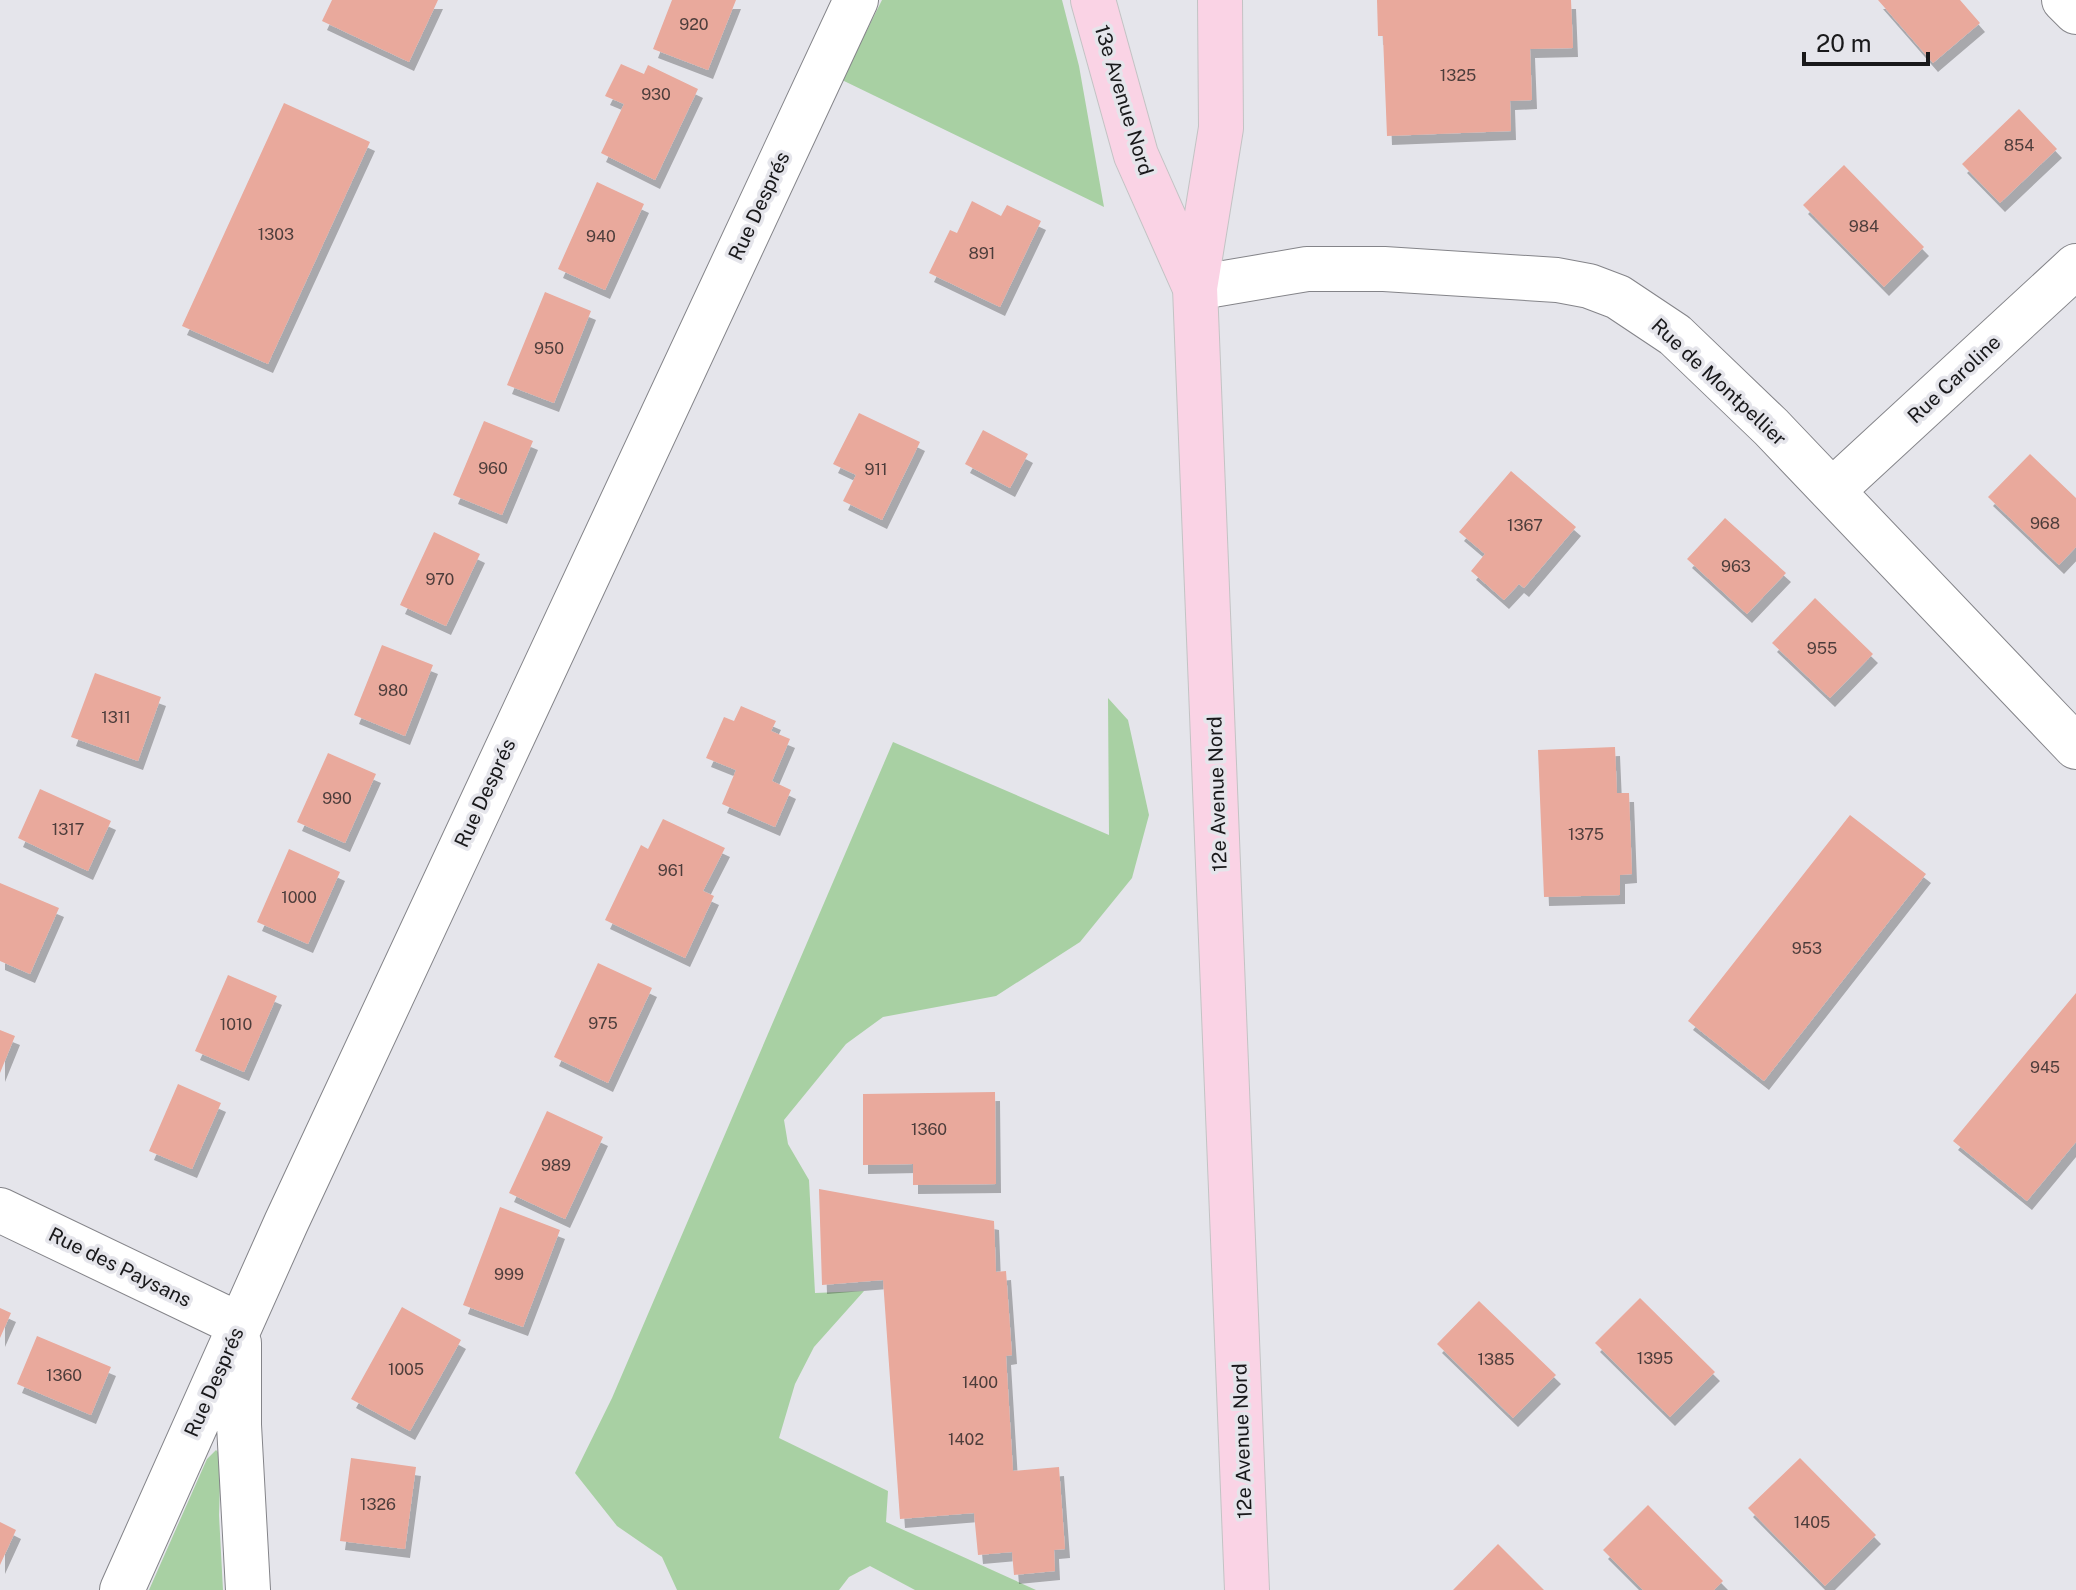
<svg xmlns="http://www.w3.org/2000/svg" width="2076" height="1590" font-family="'Public Sans',sans-serif">
<defs>
<filter id="shadow"><feDropShadow dx="5" dy="9" stdDeviation="0" flood-color="#0004"/></filter>
</defs>
<rect width="100%" height="100%" fill="#e5e5eb"/>
<!-- green -->
<path fill="#a8d0a3" d="M 882,0 L 1062,0 L 1079,66 L 1104,207 L 842,80 Z
M 1108,698 L 1128,720 L 1149,815 L 1132,878 L 1080,942 L 996,996 L 883,1017 L 846,1044 L 784,1120 L 788,1144 L 809,1180 L 815,1293 L 864,1291 L 814,1347 L 795,1384 L 779,1438 L 888,1491 L 886,1522 L 1036,1590 L 915,1590 L 870,1566 L 849,1577 L 839,1590 L 677,1590 L 662,1557 L 617,1526 L 575,1473 L 612,1398 L 893,742 L 1109,835 Z
M 216,1450 L 221,1455 L 219,1515 L 223,1590 L 149,1590 L 207,1459 Z"/>
<!-- building -->
<path fill="#e9a99c" filter="url(#shadow)" d="M 332,0 L 438,0 L 409,62 L 322,21 Z
M 672,0 L 736,0 L 708,70 L 653,49 Z
M 1377,0 L 1571,0 L 1573,48 L 1530,49 L 1532,100 L 1510,101 L 1511,131 L 1387,136 L 1383,36 L 1378,36 Z
M 1878,0 L 1960,0 L 1980,23 L 1933,63 Z
M 621,64 L 644,74 L 648,65 L 698,89 L 655,180 L 601,153 L 624,104 L 605,96 Z
M 284,103 L 370,142 L 268,364 L 182,326 Z
M 2019,109 L 2057,149 L 2000,203 L 1962,164 Z
M 1844,165 L 1924,247 L 1884,287 L 1803,205 Z
M 597,182 L 644,204 L 605,290 L 558,269 Z
M 972,201 L 1001,216 L 1007,205 L 1041,221 L 1000,307 L 929,273 L 950,230 L 957,233 Z
M 545,292 L 591,311 L 554,403 L 507,385 Z
M 859,413 L 920,442 L 882,520 L 843,501 L 856,475 L 833,464 Z
M 484,421 L 533,441 L 502,515 L 453,495 Z
M 983,430 L 1028,454 L 1010,488 L 965,464 Z
M 2030,454 L 2076,498 L 2076,547 L 2059,565 L 1988,497 Z
M 1511,471 L 1576,527 L 1524,588 L 1519,584 L 1504,600 L 1471,571 L 1485,554 L 1459,532 Z
M 1725,518 L 1786,573 L 1747,614 L 1687,559 Z
M 434,532 L 480,554 L 446,626 L 400,605 Z
M 1815,598 L 1873,654 L 1830,698 L 1772,643 Z
M 382,645 L 433,665 L 405,736 L 354,715 Z
M 95,673 L 161,697 L 138,761 L 71,737 Z
M 741,706 L 776,721 L 771,731 L 790,739 L 772,781 L 791,790 L 775,827 L 722,804 L 736,770 L 706,758 L 724,717 L 734,721 Z
M 1615,747 L 1617,793 L 1629,793 L 1632,874 L 1620,875 L 1620,895 L 1544,897 L 1538,750 Z
M 328,753 L 376,774 L 345,843 L 297,822 Z
M 40,789 L 111,821 L 88,871 L 18,838 Z
M 1850,815 L 1926,874 L 1764,1081 L 1688,1021 Z
M 663,819 L 725,848 L 703,891 L 714,896 L 685,958 L 605,920 L 641,845 L 648,849 Z
M 289,849 L 340,872 L 308,944 L 257,922 Z
M 0,883 L 59,908 L 30,974 L 0,961 Z
M 598,963 L 652,988 L 608,1083 L 554,1057 Z
M 228,975 L 277,996 L 244,1072 L 195,1051 Z
M 2076,993 L 2076,1142 L 2027,1201 L 1953,1141 Z
M 0,1030 L 15,1036 L 0,1073 Z
M 178,1084 L 221,1103 L 192,1169 L 149,1151 Z
M 995,1092 L 996,1184 L 913,1185 L 913,1164 L 863,1165 L 863,1094 Z
M 547,1111 L 603,1137 L 565,1219 L 509,1193 Z
M 819,1189 L 994,1221 L 996,1272 L 1006,1271 L 1012,1355 L 1006,1356 L 1013,1471 L 1059,1467 L 1065,1549 L 1054,1550 L 1055,1571 L 1014,1575 L 1012,1552 L 978,1555 L 974,1513 L 900,1519 L 883,1280 L 822,1285 Z
M 500,1207 L 560,1230 L 523,1327 L 463,1305 Z
M 1640,1298 L 1715,1372 L 1670,1417 L 1595,1343 Z
M 1479,1301 L 1556,1375 L 1513,1418 L 1437,1344 Z
M 402,1307 L 461,1340 L 410,1431 L 351,1399 Z
M 0,1308 L 11,1313 L 0,1338 Z
M 37,1336 L 111,1367 L 91,1415 L 17,1384 Z
M 351,1458 L 416,1467 L 405,1549 L 340,1541 Z
M 1800,1458 L 1876,1535 L 1825,1586 L 1748,1508 Z
M 1648,1505 L 1723,1581 L 1714,1590 L 1643,1590 L 1603,1550 Z
M 0,1522 L 16,1530 L 0,1565 Z
M 1498,1544 L 1544,1590 L 1453,1590 Z"/>
<g fill="none" stroke-linecap="round" stroke-linejoin="round">
<defs>
<path id="minor" d="M 2064,0 L 2076,12
M 1195,288 L 1307,269 L 1384,269 L 1557,280 L 1589,286 L 1618,297 L 1675,335 L 1771,427 L 2076,747
M 1832,491 L 2076,266
M 0,1210 L 240,1325
M 239,1343 L 239,1425 L 248,1590
M 122,1590 L 286,1223 L 856,0"/>
<path id="major" d="M 1093,0 L 1136,155 L 1195,288
M 1220,0 L 1221,128 L 1195,288 L 1247,1590"/>
</defs>
<!-- minor casing -->
<use href="#minor" stroke="#848489" stroke-width="46"/>
<!-- major casing -->
<use href="#major" stroke="#c3c3c4" stroke-width="46"/>
<!-- minor -->
<use href="#minor" stroke="#fff" stroke-width="44"/>
<!-- major -->
<use href="#major" stroke="#fad3e5" stroke-width="44"/>
</g>
<g text-anchor="middle" dominant-baseline="central" stroke-width="7" stroke-linejoin="round" paint-order="stroke">
<!-- number labels -->
<g font-size="16" fill="#4d3d3b">
<text x="694" y="24">920</text>
<text x="1458" y="75">1325</text>
<text x="656" y="94">930</text>
<text x="2019" y="145">854</text>
<text x="1864" y="226">984</text>
<text x="276" y="234">1303</text>
<text x="601" y="236">940</text>
<text x="982" y="253">891</text>
<text x="549" y="348">950</text>
<text x="493" y="468">960</text>
<text x="876" y="469">911</text>
<text x="2045" y="523">968</text>
<text x="1525" y="525">1367</text>
<text x="1736" y="566">963</text>
<text x="440" y="579">970</text>
<text x="1822" y="648">955</text>
<text x="393" y="690">980</text>
<text x="116" y="717">1311</text>
<text x="337" y="798">990</text>
<text x="68" y="829">1317</text>
<text x="1586" y="834">1375</text>
<text x="671" y="870">961</text>
<text x="299" y="897">1000</text>
<text x="1807" y="948">953</text>
<text x="603" y="1023">975</text>
<text x="236" y="1024">1010</text>
<text x="2045" y="1067">945</text>
<text x="929" y="1129">1360</text>
<text x="556" y="1165">989</text>
<text x="509" y="1274">999</text>
<text x="1655" y="1358">1395</text>
<text x="1496" y="1359">1385</text>
<text x="406" y="1369">1005</text>
<text x="64" y="1375">1360</text>
<text x="980" y="1382">1400</text>
<text x="966" y="1439">1402</text>
<text x="378" y="1504">1326</text>
<text x="1812" y="1522">1405</text>
</g>
<!-- street labels -->
<g font-size="20" fill="#19191b" stroke="#e5e5eb">
<text transform="translate(1124 100) rotate(73)">13e Avenue Nord</text>
<text transform="translate(759 206) rotate(-65)">Rue Després</text>
<text transform="translate(1954 379) rotate(-43)">Rue Caroline</text>
<text transform="translate(1719 382) rotate(43)">Rue de Montpellier</text>
<text transform="translate(485 793) rotate(-65)">Rue Després</text>
<text transform="translate(1217 794) rotate(-92)">12e Avenue Nord</text>
<text transform="translate(120 1267) rotate(26)">Rue des Paysans</text>
<text transform="translate(214 1382) rotate(-66)">Rue Després</text>
<text transform="translate(1242 1441) rotate(-92)">12e Avenue Nord</text>
</g>
</g>
<!-- scale -->
<path d="M1804 52v12h124v-12" fill="none" stroke="#19191b" stroke-width="4"/>
<text x="1816" y="52" font-size="24" fill="#19191b" stroke="#e5e5eb" stroke-width="6" paint-order="stroke">20 m</text>
</svg>
